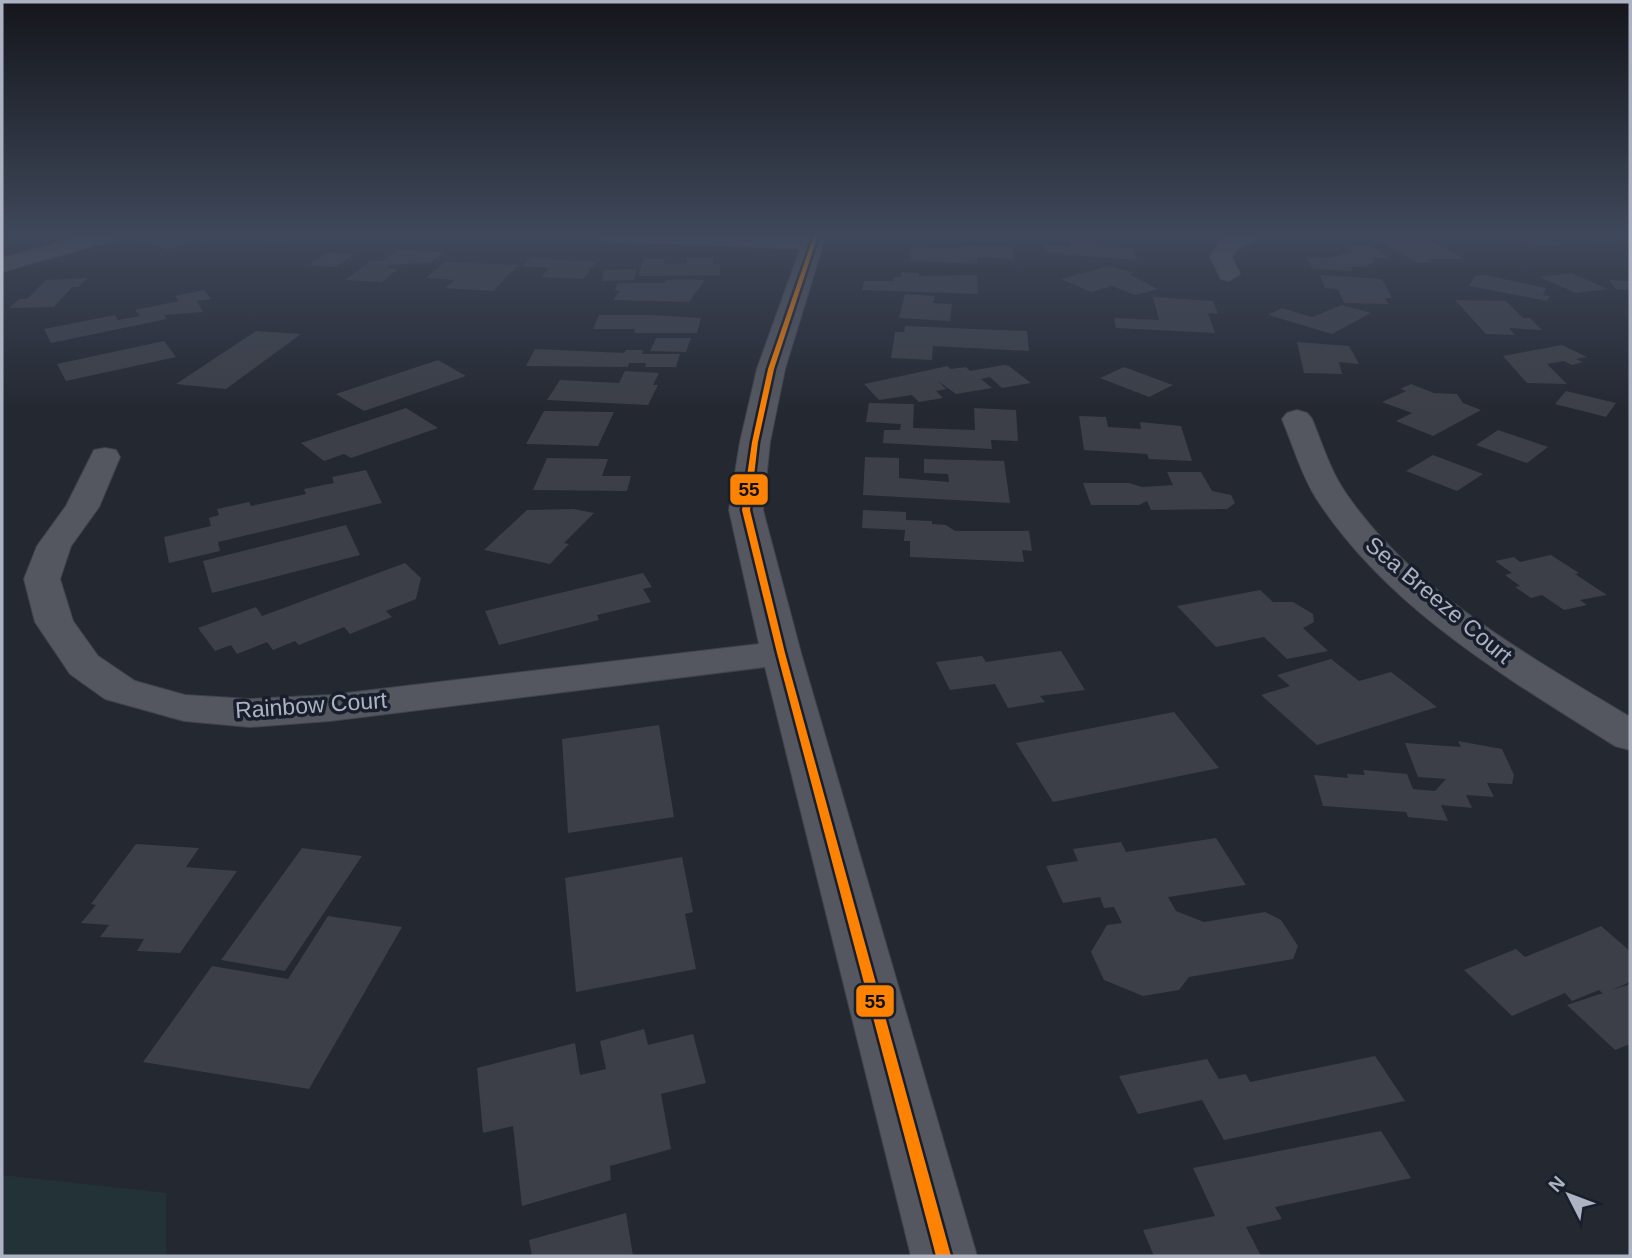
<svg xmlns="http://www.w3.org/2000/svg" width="1632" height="1258" font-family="Arial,sans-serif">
<rect width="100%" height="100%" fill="#242831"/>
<!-- green -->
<path fill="#223237" d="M 2,1175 L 166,1193 L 166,1256 L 2,1256 Z"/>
<!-- building -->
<path fill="#3c3f47" d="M 154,235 L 222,235 L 222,236 L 201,242 L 192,239 L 185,241 L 191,243 L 168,250 L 138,240 Z
M 243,235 L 304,235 L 305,236 L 275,245 Z
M 926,235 L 978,235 L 978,240 Z
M 1069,235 L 1095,235 L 1098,247 L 1134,248 L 1137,260 L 1045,253 L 1044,245 L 1070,246 Z
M 1502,235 L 1550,235 L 1559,239 L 1549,240 L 1560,245 L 1538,247 Z
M 1583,235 L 1622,235 L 1612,245 L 1586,240 L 1588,238 Z
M 1423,237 L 1465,259 L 1427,259 L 1432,262 L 1417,263 L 1378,240 Z
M 961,245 L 1013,247 L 1014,259 L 977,257 L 977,264 L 910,261 L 912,247 L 961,249 Z
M 1370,245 L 1389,258 L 1372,258 L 1376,261 L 1364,267 L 1351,266 L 1353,271 L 1313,269 L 1306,257 L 1329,258 L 1354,251 L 1347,246 Z
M 397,250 L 444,252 L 430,263 L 390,265 L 386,268 L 398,269 L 382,282 L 345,280 L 370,261 L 383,261 Z
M 327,253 L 354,254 L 336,267 L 309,265 Z
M 531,257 L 557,260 L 596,262 L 583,279 L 541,277 L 549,268 L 522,266 Z
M 687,258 L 713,258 L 713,264 L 720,264 L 720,275 L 638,276 L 644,259 L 665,259 L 664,264 L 687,263 Z
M 445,262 L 518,265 L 493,291 L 445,288 L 455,280 L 426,278 Z
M 1109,266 L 1135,273 L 1129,274 L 1158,289 L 1135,295 L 1112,286 L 1091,292 L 1061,279 Z
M 636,269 L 635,280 L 602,281 L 604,270 Z
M 901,272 L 919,273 L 919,276 L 977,275 L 978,294 L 862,290 L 864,281 L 894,281 L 894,277 L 901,277 Z
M 1571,273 L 1574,274 L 1608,289 L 1576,293 L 1539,277 Z
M 1320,275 L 1382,279 L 1392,298 L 1385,298 L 1388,304 L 1344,303 L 1338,289 L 1325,288 Z
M 1485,275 L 1546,288 L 1543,295 L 1550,296 L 1547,301 L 1469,286 L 1475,276 Z
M 88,278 L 78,287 L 72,287 L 54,307 L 9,308 L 19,299 L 27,299 L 46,280 Z
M 680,279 L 705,280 L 689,302 L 613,300 L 620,291 L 615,291 L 617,283 L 664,283 L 667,280 Z
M 1609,280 L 1630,281 L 1630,290 L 1616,289 Z
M 204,290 L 211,299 L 197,301 L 203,312 L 164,315 L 167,319 L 51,343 L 44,329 L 115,315 L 118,320 L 140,316 L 135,310 L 179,301 L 175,296 Z
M 905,294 L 935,296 L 933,303 L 952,304 L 950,321 L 899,318 Z
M 1153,297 L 1213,301 L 1218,314 L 1208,313 L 1215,333 L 1116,328 L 1114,318 L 1159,320 Z
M 1455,300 L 1506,301 L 1523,318 L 1530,318 L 1542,330 L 1509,328 L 1515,335 L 1486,334 Z
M 1342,305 L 1371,313 L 1332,334 L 1268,315 L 1282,308 L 1312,317 Z
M 599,315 L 652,315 L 701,318 L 697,333 L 634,333 L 635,329 L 593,329 Z
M 905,326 L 1027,331 L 1029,351 L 933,346 L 932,360 L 891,358 L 895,332 L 904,332 Z
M 256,331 L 301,334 L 226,389 L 176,384 Z
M 656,338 L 691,338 L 686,352 L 650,351 Z
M 164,341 L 176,357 L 66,381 L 57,364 Z
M 1297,342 L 1349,346 L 1359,364 L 1339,362 L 1342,374 L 1304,373 Z
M 1562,345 L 1587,357 L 1576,359 L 1583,362 L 1572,365 L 1564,361 L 1547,364 L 1567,384 L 1527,383 L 1503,356 Z
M 535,349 L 624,353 L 626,350 L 643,350 L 642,354 L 680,354 L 676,367 L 645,367 L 646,363 L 629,363 L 628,367 L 526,366 Z
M 438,360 L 466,376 L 364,411 L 336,394 Z
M 1004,365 L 1009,366 L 1031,383 L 1002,388 L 990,377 L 981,379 L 992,388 L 956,394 L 938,381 L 946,389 L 936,391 L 943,398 L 919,402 L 912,395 L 879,400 L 864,384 L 948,366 L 950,369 L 966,367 L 970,371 Z
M 1124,367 L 1170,384 L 1173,385 L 1149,397 L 1100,378 Z
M 625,371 L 659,373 L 653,385 L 658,385 L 648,405 L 547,400 L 560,380 L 619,383 Z
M 1411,384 L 1434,393 L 1457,394 L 1463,403 L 1481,410 L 1433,436 L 1396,421 L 1412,413 L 1382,402 L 1406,391 L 1400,389 Z
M 1566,391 L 1616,403 L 1606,417 L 1555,404 Z
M 869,403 L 914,404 L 913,428 L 975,430 L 974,408 L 1016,410 L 1018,441 L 991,440 L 992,449 L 883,443 L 884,430 L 900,430 L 901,424 L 866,422 Z
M 406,408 L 438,428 L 351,458 L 344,454 L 324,461 L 301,443 Z
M 544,411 L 614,412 L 598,446 L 526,444 Z
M 1079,416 L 1106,417 L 1108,427 L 1141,429 L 1140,422 L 1181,426 L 1192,461 L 1149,459 L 1147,454 L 1084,450 Z
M 1498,430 L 1548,447 L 1527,463 L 1476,445 Z
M 1433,455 L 1483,474 L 1457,491 L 1406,471 Z
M 865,457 L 899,458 L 899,478 L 949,482 L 948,474 L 924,473 L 924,459 L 1004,461 L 1010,503 L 863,495 Z
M 547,458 L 608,459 L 602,476 L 631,476 L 627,491 L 533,490 Z
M 366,470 L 382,503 L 218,542 L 220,551 L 169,563 L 164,537 L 211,526 L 209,518 L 219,515 L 217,509 L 249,502 L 251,506 L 306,494 L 304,489 L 334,483 L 332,477 Z
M 1167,472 L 1201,472 L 1212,491 L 1231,495 L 1235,503 L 1227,509 L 1151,510 L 1147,501 L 1139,505 L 1091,505 L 1083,483 L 1129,483 L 1142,487 L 1173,485 Z
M 574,509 L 594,513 L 564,543 L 569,544 L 550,564 L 484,550 L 527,510 Z
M 863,510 L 906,512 L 906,520 L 932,521 L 932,524 L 946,525 L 955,531 L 1029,531 L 1032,551 L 1022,550 L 1024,562 L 910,557 L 910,541 L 904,541 L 905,530 L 862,528 Z
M 346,525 L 360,555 L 212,593 L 203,561 Z
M 1551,555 L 1579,573 L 1575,574 L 1607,595 L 1580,600 L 1587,605 L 1564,610 L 1542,595 L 1531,598 L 1518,589 L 1515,587 L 1520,586 L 1505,575 L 1512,573 L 1495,561 L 1514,557 L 1520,562 Z
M 405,563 L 421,578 L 416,599 L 386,611 L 392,617 L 350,634 L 344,627 L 299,645 L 295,641 L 273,650 L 267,642 L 237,654 L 231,645 L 215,651 L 198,628 L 256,607 L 262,616 Z
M 643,573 L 652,587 L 643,589 L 651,602 L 597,615 L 599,620 L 499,645 L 485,611 Z
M 1260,590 L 1273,602 L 1293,602 L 1313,614 L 1314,622 L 1303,628 L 1328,651 L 1287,659 L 1264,637 L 1216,647 L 1177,606 Z
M 1061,651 L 1085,690 L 1040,696 L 1045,702 L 1008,708 L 995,684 L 950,690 L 936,662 L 982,656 L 986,662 Z
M 1331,659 L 1359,681 L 1391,672 L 1437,707 L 1317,745 L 1261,695 L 1290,686 L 1277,675 Z
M 1174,712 L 1219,768 L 1053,802 L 1016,743 Z
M 659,725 L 674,817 L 568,833 L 562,739 Z
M 1458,741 L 1502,749 L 1514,775 L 1512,784 L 1487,783 L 1494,797 L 1466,795 L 1472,808 L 1441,805 L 1448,821 L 1408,817 L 1406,812 L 1323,806 L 1314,775 L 1348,778 L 1347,774 L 1365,775 L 1363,770 L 1407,774 L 1413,789 L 1435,791 L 1446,779 L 1418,777 L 1405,743 L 1461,747 Z
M 1216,838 L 1246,885 L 1168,897 L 1176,911 L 1204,922 L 1265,912 L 1281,920 L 1298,946 L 1293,959 L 1189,977 L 1179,990 L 1143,996 L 1104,980 L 1091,952 L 1107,925 L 1122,923 L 1114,907 L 1104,908 L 1100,897 L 1063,903 L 1046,866 L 1078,861 L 1073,849 L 1121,842 L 1126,852 Z
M 136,844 L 199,848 L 186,867 L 237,871 L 180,953 L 137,951 L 144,939 L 100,937 L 109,925 L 81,923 L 96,905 L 91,904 Z
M 302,848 L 362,856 L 285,971 L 221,960 Z
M 682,857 L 693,912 L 685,914 L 696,969 L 576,992 L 565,878 Z
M 328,916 L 402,927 L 309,1089 L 143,1062 L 212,966 L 288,979 Z
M 1601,926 L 1630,951 L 1630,982 L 1603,994 L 1599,990 L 1572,1001 L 1565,993 L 1512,1016 L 1464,970 L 1516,949 L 1525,957 Z
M 1630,984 L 1630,1044 L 1615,1050 L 1567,1005 Z
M 644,1029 L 648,1045 L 693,1034 L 706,1083 L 661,1094 L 671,1149 L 610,1166 L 611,1180 L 522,1206 L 513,1126 L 483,1133 L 477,1068 L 575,1043 L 580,1075 L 606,1069 L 600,1041 Z
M 1375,1056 L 1405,1101 L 1224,1140 L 1202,1100 L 1138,1114 L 1119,1076 L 1207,1059 L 1219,1079 L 1246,1074 L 1250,1082 Z
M 1381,1131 L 1411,1178 L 1275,1207 L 1282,1219 L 1246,1227 L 1261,1256 L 1154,1256 L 1143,1230 L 1215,1216 L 1193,1168 Z
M 626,1213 L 633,1256 L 532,1256 L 529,1240 Z"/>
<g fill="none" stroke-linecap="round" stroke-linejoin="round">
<defs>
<path id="minor" d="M 86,235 L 121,235 L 118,239 L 2,272 L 2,258 Z
M 594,235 L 826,235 L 785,369 L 770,442 L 763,510 L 801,653 L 977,1256 L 911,1256 L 765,667 L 330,721 L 250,727 L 184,721 L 105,699 L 70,674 L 35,622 L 24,579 L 37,546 L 66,506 L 94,450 L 105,448 L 116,450 L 120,457 L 99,507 L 71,546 L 60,579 L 73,621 L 98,656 L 135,681 L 185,695 L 250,699 L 330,695 L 759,644 L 729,510 L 740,442 L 757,369 L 800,249 L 604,241 Z
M 1233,235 L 1263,235 L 1238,249 L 1232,257 L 1240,274 L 1229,281 L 1221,279 L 1210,257 L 1222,239 Z
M 1297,410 L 1307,413 L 1312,419 C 1322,443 1330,470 1345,492 C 1413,592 1529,656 1630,717 L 1630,750 L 1615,746 C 1507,678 1387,608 1316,498 C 1301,474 1293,445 1282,419 L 1287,413 Z"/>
</defs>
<!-- minor casing -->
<use href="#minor" stroke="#40434a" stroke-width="2"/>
<!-- minor -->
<use href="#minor" fill="#54575f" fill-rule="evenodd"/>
<defs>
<path id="bus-1" d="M 814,235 L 818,235 L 774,369 L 758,442 L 750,510 L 785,653 L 951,1256 L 936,1256 L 777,653 L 742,510 L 752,442 L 768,369 Z"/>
</defs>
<!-- bus-1 casing -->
<use href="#bus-1" stroke="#181e2b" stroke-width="5"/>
<!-- bus-1 -->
<use href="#bus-1" fill="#ff8200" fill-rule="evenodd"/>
</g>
<!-- sky -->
<linearGradient id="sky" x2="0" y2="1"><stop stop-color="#14161b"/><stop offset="0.57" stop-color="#3f485a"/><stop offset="1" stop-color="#3f485a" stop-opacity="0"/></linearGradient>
<rect width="1632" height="411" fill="url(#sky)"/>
<g text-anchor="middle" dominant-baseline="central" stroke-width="7" stroke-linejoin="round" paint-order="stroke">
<!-- street labels -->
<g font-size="23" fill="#adb3c3" stroke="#181e2b">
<text transform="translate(1439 600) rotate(40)">Sea Breeze Court</text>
<text transform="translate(311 705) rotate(-4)">Rainbow Court</text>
</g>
</g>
<g stroke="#181e2b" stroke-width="2.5">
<rect x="729" y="473" width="40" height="33" rx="7" fill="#ff8200"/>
<rect x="855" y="984" width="40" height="34" rx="7" fill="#ff8200"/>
</g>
<g font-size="19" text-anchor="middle" font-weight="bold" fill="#111">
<text x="749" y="496">55</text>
<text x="875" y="1008">55</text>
</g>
<!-- border -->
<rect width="1632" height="1258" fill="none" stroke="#adb3c3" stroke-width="7"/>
<!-- north arrow -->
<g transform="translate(1569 1195) rotate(312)" stroke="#181e2b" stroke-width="5" paint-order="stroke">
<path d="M0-5L12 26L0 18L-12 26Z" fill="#adb3c3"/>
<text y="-10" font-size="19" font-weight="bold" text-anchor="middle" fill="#adb3c3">N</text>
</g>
</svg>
